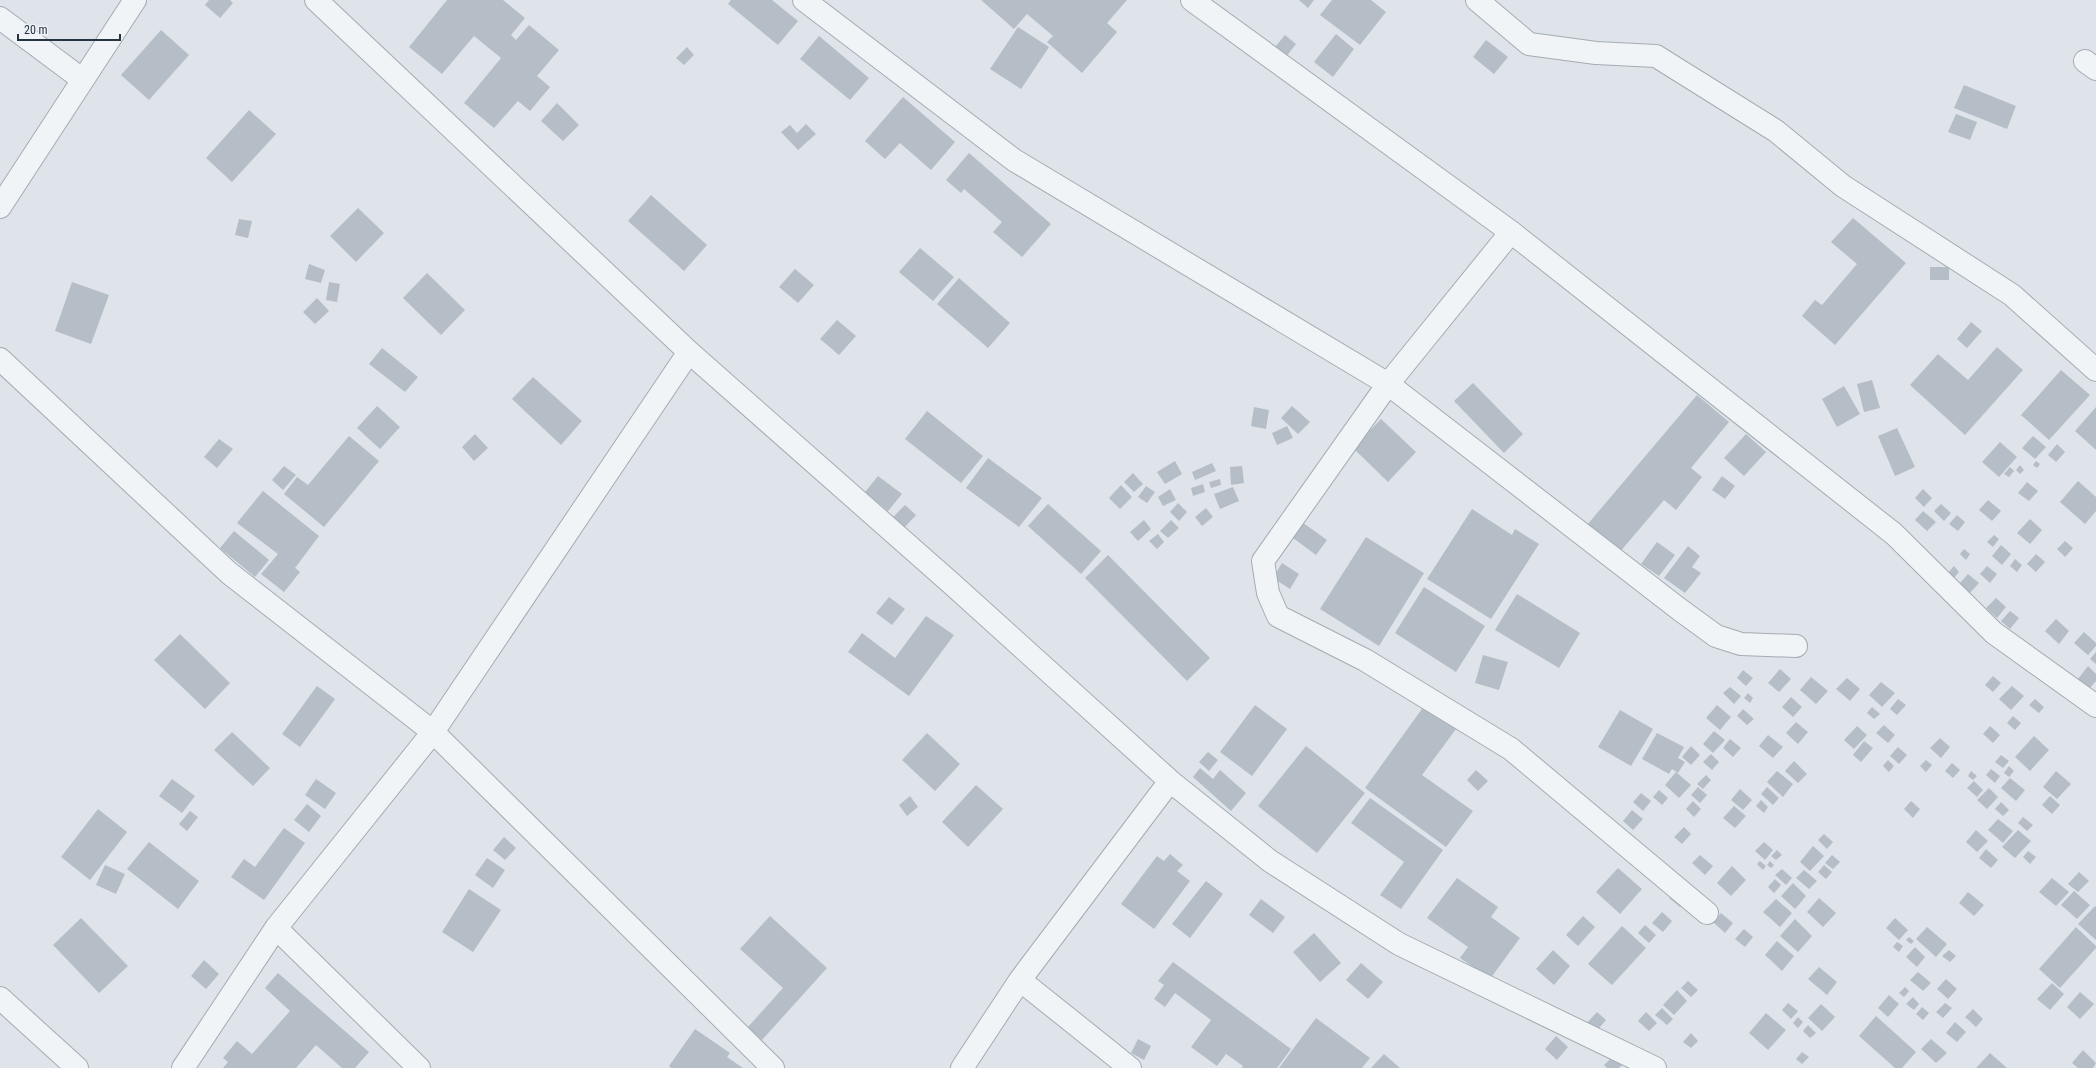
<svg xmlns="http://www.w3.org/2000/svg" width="2096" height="1068" font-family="'Roboto Condensed',sans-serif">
<rect width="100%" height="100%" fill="#dee4e9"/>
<!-- building -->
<path fill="#b5bec6" d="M 209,0 L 230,0 L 233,3 L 220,18 L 205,5 Z
M 447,0 L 503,0 L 525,18 L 511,35 L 516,40 L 529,25 L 559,50 L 537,76 L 550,87 L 530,111 L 518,101 L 494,128 L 464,103 L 501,58 L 474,36 L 442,74 L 409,47 Z
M 731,0 L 772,0 L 798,21 L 778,45 L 728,4 Z
M 981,0 L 1127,0 L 1107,23 L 1117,32 L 1082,73 L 1047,42 L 1053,36 L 1027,14 L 1014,29 Z
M 1299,0 L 1314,0 L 1308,8 Z
M 1332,0 L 1371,0 L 1386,12 L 1360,45 L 1320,15 Z
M 1018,27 L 1049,47 L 1021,89 L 990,69 Z
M 161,30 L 189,55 L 149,100 L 121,75 Z
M 1336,34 L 1354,49 L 1333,77 L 1314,62 Z
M 1285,35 L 1296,44 L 1282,62 L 1270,53 Z
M 819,36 L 869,78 L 850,100 L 800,59 Z
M 1486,40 L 1508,57 L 1494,74 L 1473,57 Z
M 687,47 L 694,55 L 684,65 L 676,58 Z
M 1964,85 L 2016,106 L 2007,129 L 1954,108 Z
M 903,97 L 955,142 L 931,170 L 900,143 L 885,159 L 865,141 Z
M 557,103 L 579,125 L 563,141 L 541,121 Z
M 249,110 L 276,134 L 232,182 L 206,158 Z
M 1956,114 L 1977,122 L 1970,140 L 1948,132 Z
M 806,124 L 816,134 L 798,150 L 781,132 L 790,125 L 797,133 Z
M 969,153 L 1051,224 L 1022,257 L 993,232 L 1002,222 L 964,189 L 961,193 L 946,180 Z
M 651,195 L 707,245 L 684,271 L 628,221 Z
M 358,208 L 384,233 L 356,262 L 330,236 Z
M 1853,218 L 1906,263 L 1835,345 L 1802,316 L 1815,300 L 1822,305 L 1857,264 L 1831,242 Z
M 239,219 L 252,221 L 248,238 L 235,235 Z
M 920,248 L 954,277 L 933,301 L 899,272 Z
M 309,264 L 325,270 L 321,283 L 305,279 Z
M 1930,267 L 1949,267 L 1949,280 L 1930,280 Z
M 795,269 L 814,285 L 798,303 L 779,287 Z
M 427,273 L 465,310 L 441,335 L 403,298 Z
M 959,278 L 1010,323 L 988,348 L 937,304 Z
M 72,282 L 109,295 L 91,344 L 55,331 Z
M 329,282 L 340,284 L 337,302 L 326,300 Z
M 317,298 L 329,311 L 315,324 L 303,312 Z
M 837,320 L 856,336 L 839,355 L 820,339 Z
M 1971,322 L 1982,331 L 1967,348 L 1957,339 Z
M 1997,347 L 2023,370 L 1965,435 L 1910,385 L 1938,354 L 1968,380 Z
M 382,348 L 418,377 L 405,392 L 369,364 Z
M 2061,370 L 2090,395 L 2049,440 L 2021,415 Z
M 533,377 L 582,421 L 561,445 L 512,399 Z
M 1872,380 L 1880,408 L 1864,412 L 1857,384 Z
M 1473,383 L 1523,434 L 1504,453 L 1454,401 Z
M 1844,386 L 1860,414 L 1837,427 L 1822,399 Z
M 1697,395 L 1729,422 L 1691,468 L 1702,477 L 1676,510 L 1664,500 L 1619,553 L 1587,525 Z
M 377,406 L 400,427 L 380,449 L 357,428 Z
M 1292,406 L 1310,422 L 1298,434 L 1281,418 Z
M 1254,407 L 1269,410 L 1266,429 L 1251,426 Z
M 2096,407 L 2096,450 L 2075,431 Z
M 927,411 L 983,456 L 961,483 L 905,439 Z
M 1381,419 L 1416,452 L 1388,482 L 1353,448 Z
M 1287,426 L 1293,438 L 1277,445 L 1272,433 Z
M 1897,428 L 1915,467 L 1895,476 L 1878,436 Z
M 475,434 L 488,448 L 474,461 L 462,447 Z
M 1746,434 L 1766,452 L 1744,476 L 1724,458 Z
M 349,436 L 379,461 L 324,527 L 284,494 L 297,477 L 308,485 Z
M 2033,436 L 2046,447 L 2035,459 L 2022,448 Z
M 219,439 L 233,449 L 217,468 L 204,457 Z
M 2000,442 L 2017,457 L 1999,477 L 1982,462 Z
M 2057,444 L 2065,452 L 2056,462 L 2048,455 Z
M 988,458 L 1042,498 L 1019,527 L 966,488 Z
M 1175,461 L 1182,474 L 1165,484 L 1157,472 Z
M 2036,461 L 2040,464 L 2037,468 L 2033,465 Z
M 1212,463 L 1216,471 L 1195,480 L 1192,472 Z
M 2020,465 L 2024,470 L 2020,474 L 2016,470 Z
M 284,466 L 296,475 L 283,490 L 272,480 Z
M 1242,466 L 1244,483 L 1231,485 L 1230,467 Z
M 2010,467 L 2014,471 L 2009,477 L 2004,474 Z
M 1133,473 L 1143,484 L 1134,492 L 1124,482 Z
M 878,476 L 902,494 L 888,511 L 865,492 Z
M 1722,476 L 1735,486 L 1725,499 L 1712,490 Z
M 1220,479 L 1221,485 L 1211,488 L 1209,482 Z
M 2078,481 L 2096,497 L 2096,511 L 2085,524 L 2060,502 Z
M 2027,482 L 2038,491 L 2029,501 L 2018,493 Z
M 1203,484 L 1205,492 L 1193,496 L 1191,488 Z
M 1121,485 L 1132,497 L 1120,509 L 1109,498 Z
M 1146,486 L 1155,492 L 1147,503 L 1138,497 Z
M 1233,487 L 1239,501 L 1220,509 L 1214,494 Z
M 1170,489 L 1176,500 L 1163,506 L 1158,497 Z
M 1923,489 L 1932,498 L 1924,507 L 1915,498 Z
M 263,491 L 319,536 L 295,568 L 300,572 L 284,592 L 261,574 L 278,554 L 237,523 Z
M 1988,500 L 2001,511 L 1992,521 L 1979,510 Z
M 1178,503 L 1187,512 L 1179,521 L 1170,512 Z
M 1048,504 L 1101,551 L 1081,574 L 1028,526 Z
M 1941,504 L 1951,513 L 1944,521 L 1934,511 Z
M 905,505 L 916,515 L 904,528 L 892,518 Z
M 1206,508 L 1213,517 L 1202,526 L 1195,517 Z
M 1472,509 L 1512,535 L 1515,529 L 1539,544 L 1491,619 L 1427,579 Z
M 1923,511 L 1936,522 L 1927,531 L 1915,520 Z
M 1957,515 L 1965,522 L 1958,531 L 1949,524 Z
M 2030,519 L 2042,530 L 2030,544 L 2017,533 Z
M 1144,520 L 1151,529 L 1138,541 L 1130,532 Z
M 1171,520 L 1179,528 L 1168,538 L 1160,531 Z
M 1299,520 L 1327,540 L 1316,555 L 1289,535 Z
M 234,531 L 269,560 L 255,577 L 220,548 Z
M 1158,534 L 1164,542 L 1157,549 L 1149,541 Z
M 1994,535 L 1999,539 L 1993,547 L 1987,542 Z
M 1366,537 L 1424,573 L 1379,646 L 1320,609 Z
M 2065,541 L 2073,548 L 2065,557 L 2057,549 Z
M 1657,542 L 1675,555 L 1659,576 L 1641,564 Z
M 2001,545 L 2011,554 L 2002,565 L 1992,556 Z
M 1688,546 L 1700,556 L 1692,567 L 1701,573 L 1685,593 L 1664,578 Z
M 1964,549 L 1970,554 L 1966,560 L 1960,554 Z
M 2036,554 L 2045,562 L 2036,572 L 2027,564 Z
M 1108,555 L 1210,658 L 1187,681 L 1085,578 Z
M 2015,559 L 2022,565 L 2017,572 L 2010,566 Z
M 1282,563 L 1299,574 L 1290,589 L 1273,578 Z
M 1954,566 L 1959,572 L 1954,578 L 1948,573 Z
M 1987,566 L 1997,574 L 1990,583 L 1980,574 Z
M 1968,574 L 1979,583 L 1969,594 L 1959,584 Z
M 1424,587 L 1485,626 L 1456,672 L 1395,633 Z
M 1517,594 L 1580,633 L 1559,668 L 1495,630 Z
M 889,597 L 905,609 L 892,625 L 876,613 Z
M 1996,598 L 2006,607 L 1997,618 L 1986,608 Z
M 2010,611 L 2019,618 L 2010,629 L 2001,621 Z
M 926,616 L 954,635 L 909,696 L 848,652 L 862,633 L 895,658 Z
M 2056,619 L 2069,631 L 2059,644 L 2045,631 Z
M 2084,632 L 2096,643 L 2096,646 L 2088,655 L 2074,643 Z
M 180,634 L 230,683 L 205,709 L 154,660 Z
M 2096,652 L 2096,664 L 2090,659 Z
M 1483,655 L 1508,662 L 1499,690 L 1475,683 Z
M 2088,666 L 2096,674 L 2096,681 L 2089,689 L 2078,679 Z
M 1780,669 L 1791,679 L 1779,692 L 1768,683 Z
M 1743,670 L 1753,678 L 1746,686 L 1737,678 Z
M 1993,676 L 2001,683 L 1993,692 L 1985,685 Z
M 1811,677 L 1828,691 L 1816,704 L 1800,690 Z
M 1847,678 L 1860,689 L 1850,701 L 1836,689 Z
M 1881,682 L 1895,693 L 1882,707 L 1869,695 Z
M 317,686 L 335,699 L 300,747 L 282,734 Z
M 2012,686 L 2024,696 L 2011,710 L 1999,699 Z
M 1730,687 L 1741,696 L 1734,704 L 1723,693 Z
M 1748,693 L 1753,698 L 1750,703 L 1744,698 Z
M 1791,697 L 1802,707 L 1793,717 L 1782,707 Z
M 1898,699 L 1906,705 L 1897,715 L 1890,709 Z
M 2035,699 L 2044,707 L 2039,713 L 2029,705 Z
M 1255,705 L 1287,729 L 1252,776 L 1220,752 Z
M 1717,705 L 1731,717 L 1720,730 L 1706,718 Z
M 1424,706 L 1456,729 L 1422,775 L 1473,811 L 1446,847 L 1365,788 Z
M 1872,707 L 1880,714 L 1874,719 L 1867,713 Z
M 1743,709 L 1754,719 L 1747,725 L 1737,716 Z
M 1620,710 L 1653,729 L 1631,766 L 1598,747 Z
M 2013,716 L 2021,723 L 2015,730 L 2007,723 Z
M 1796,722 L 1808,732 L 1798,744 L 1786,733 Z
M 1884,725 L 1895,735 L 1888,743 L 1876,733 Z
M 1857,726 L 1867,735 L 1854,749 L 1844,740 Z
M 1990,726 L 2000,735 L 1993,743 L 1983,734 Z
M 1714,731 L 1725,740 L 1713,753 L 1703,744 Z
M 232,732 L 270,768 L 253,786 L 214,750 Z
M 927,733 L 960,764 L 935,791 L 902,760 Z
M 1657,733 L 1684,747 L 1678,758 L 1685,762 L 1678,773 L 1672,769 L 1669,774 L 1642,759 Z
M 1768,735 L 1783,747 L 1773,758 L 1759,746 Z
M 2034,736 L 2049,750 L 2030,771 L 2015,757 Z
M 1940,738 L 1950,747 L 1941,758 L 1930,748 Z
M 1730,739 L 1741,748 L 1733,757 L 1723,748 Z
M 1864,741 L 1873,748 L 1861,762 L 1853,755 Z
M 1306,746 L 1365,793 L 1317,853 L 1258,806 Z
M 1691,746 L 1700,755 L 1691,765 L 1682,757 Z
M 1898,747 L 1907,755 L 1899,764 L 1890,756 Z
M 1208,752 L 1218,760 L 1209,771 L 1199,762 Z
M 1711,754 L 1719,762 L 1712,770 L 1703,762 Z
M 2001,755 L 2009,761 L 2003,768 L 1995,762 Z
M 1888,760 L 1894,766 L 1889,772 L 1883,766 Z
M 1926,760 L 1932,765 L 1926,772 L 1920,766 Z
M 1794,761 L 1807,774 L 1798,783 L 1785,771 Z
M 1952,763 L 1960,770 L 1953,778 L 1945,771 Z
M 2009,766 L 2014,771 L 2009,777 L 2004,773 Z
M 1200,768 L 1213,779 L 1220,770 L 1246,793 L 1231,811 L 1193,777 Z
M 1991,769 L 2000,776 L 1995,783 L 1986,775 Z
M 1476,770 L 1488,781 L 1478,791 L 1467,780 Z
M 1777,771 L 1793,784 L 1783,797 L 1767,782 Z
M 1971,771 L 1977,776 L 1973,780 L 1968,776 Z
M 2056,771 L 2071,784 L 2057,799 L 2043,787 Z
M 1676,772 L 1691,785 L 1679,798 L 1665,785 Z
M 1706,775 L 1711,780 L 1703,789 L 1697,784 Z
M 2010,778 L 2025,790 L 2016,801 L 2001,788 Z
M 172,779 L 195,796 L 182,813 L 159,796 Z
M 316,779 L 336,793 L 325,809 L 305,795 Z
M 1974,781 L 1983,790 L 1977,797 L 1967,788 Z
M 976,785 L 1003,809 L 968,847 L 942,822 Z
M 1698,787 L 1707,795 L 1700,803 L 1691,795 Z
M 1767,787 L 1779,798 L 1773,805 L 1761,794 Z
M 1989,788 L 1998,797 L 1987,809 L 1977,800 Z
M 1740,789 L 1752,800 L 1743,810 L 1731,800 Z
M 1659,790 L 1668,798 L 1662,805 L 1653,797 Z
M 1641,793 L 1651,801 L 1643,811 L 1633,802 Z
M 910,796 L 918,807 L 907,816 L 899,805 Z
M 2050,796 L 2060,805 L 2052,814 L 2042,805 Z
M 1370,798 L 1443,850 L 1401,909 L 1380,895 L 1404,862 L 1351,823 Z
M 1761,800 L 1768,807 L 1764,813 L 1756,806 Z
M 1693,801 L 1701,809 L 1694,817 L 1686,809 Z
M 1911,801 L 1920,809 L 1913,818 L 1904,809 Z
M 2001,802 L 2009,810 L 2003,816 L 1995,809 Z
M 307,804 L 321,816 L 309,832 L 294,820 Z
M 1734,806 L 1746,816 L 1735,828 L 1723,818 Z
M 98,809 L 127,832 L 90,880 L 61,857 Z
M 1632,810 L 1643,819 L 1633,830 L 1623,821 Z
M 190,811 L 198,817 L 187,831 L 179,824 Z
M 2023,817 L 2033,825 L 2027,831 L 2018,823 Z
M 1998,819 L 2013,831 L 2003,843 L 1988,830 Z
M 1684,827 L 1691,834 L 1682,844 L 1674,837 Z
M 284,828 L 305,843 L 264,900 L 231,877 L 244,859 L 255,867 Z
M 1976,830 L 1988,841 L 1977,852 L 1966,842 Z
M 2018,830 L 2031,841 L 2015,858 L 2002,847 Z
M 1824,834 L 1833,842 L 1827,849 L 1818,840 Z
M 504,837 L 516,848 L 505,860 L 493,850 Z
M 149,842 L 199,881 L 178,909 L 127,869 Z
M 1764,842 L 1773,850 L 1765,860 L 1755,851 Z
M 1813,846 L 1824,856 L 1810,871 L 1800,862 Z
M 1986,849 L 1998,860 L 1991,868 L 1979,858 Z
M 1777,850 L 1782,855 L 1776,860 L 1771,856 Z
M 2028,851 L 2036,857 L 2030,864 L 2023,857 Z
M 1170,854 L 1183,865 L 1177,871 L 1190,881 L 1154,929 L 1121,904 L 1157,856 L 1164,861 Z
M 1700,855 L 1713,866 L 1705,875 L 1692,863 Z
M 1832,855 L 1840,862 L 1833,869 L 1825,863 Z
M 487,858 L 505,870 L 493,888 L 475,875 Z
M 1760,861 L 1766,866 L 1763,870 L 1757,864 Z
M 1770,861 L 1774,865 L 1771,868 L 1767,865 Z
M 105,865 L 125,874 L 116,894 L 96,885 Z
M 1824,865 L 1832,872 L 1826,879 L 1818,872 Z
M 1732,866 L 1746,880 L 1731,896 L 1717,883 Z
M 1618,868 L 1642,889 L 1620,914 L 1596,892 Z
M 1782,869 L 1792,878 L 1786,885 L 1775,875 Z
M 1804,870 L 1817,881 L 1809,889 L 1796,878 Z
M 2079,872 L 2089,881 L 2078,892 L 2068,884 Z
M 1457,878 L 1498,907 L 1491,917 L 1520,938 L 1490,979 L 1460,958 L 1468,947 L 1427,918 Z
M 2052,878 L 2069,892 L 2056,906 L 2039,892 Z
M 1775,879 L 1781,885 L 1774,893 L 1768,887 Z
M 1206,881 L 1223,894 L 1190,938 L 1172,924 Z
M 1793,883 L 1806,896 L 1795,909 L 1781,896 Z
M 469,889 L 501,910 L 473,952 L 442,932 Z
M 1675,891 L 1686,901 L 1680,907 L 1669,898 Z
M 2074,891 L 2090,905 L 2077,919 L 2061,905 Z
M 1968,892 L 1984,905 L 1974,916 L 1959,903 Z
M 1819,898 L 1836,913 L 1823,927 L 1807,912 Z
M 1261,899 L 1285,917 L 1273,933 L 1249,915 Z
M 1776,899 L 1792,913 L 1780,927 L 1763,912 Z
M 2095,906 L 2096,907 L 2096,940 L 2078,924 Z
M 1662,912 L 1672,921 L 1663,932 L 1652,923 Z
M 1721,913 L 1733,923 L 1725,933 L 1713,922 Z
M 770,916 L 827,968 L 762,1040 L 748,1027 L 783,988 L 740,949 Z
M 1583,916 L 1595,927 L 1578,946 L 1566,935 Z
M 81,918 L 128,966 L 99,993 L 53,945 Z
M 1895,918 L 1908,930 L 1899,940 L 1886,928 Z
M 1795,919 L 1812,936 L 1798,952 L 1780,936 Z
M 1645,925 L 1656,935 L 1649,943 L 1638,933 Z
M 1622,926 L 1646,948 L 1612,985 L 1588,964 Z
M 1927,927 L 1947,944 L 1936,957 L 1916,939 Z
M 2076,927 L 2096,946 L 2096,948 L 2060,988 L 2039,969 Z
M 1744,929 L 1753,937 L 1745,947 L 1735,939 Z
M 1314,933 L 1341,963 L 1320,982 L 1293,952 Z
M 1909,937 L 1914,941 L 1911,944 L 1906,940 Z
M 1777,941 L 1794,956 L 1782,971 L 1765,955 Z
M 1897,942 L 1903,946 L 1899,952 L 1893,947 Z
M 1915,947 L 1925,957 L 1917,967 L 1906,957 Z
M 1553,950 L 1570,966 L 1554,985 L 1536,969 Z
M 1949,950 L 1956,956 L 1950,962 L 1942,956 Z
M 204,960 L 219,974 L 206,989 L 191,976 Z
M 1173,962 L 1291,1049 L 1277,1068 L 1242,1068 L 1243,1066 L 1226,1054 L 1217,1066 L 1191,1047 L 1211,1020 L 1175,993 L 1165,1007 L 1154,999 L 1164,985 L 1158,981 Z
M 1361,963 L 1383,982 L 1368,999 L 1346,980 Z
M 1819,967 L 1837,982 L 1827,995 L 1808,979 Z
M 1918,972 L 1931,983 L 1923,991 L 1910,980 Z
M 278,973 L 369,1052 L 355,1068 L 342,1068 L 316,1045 L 296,1068 L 223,1068 L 228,1062 L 223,1058 L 237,1041 L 252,1054 L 290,1011 L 265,988 Z
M 1946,979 L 1957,989 L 1948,999 L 1937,989 Z
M 1688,981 L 1698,990 L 1691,997 L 1681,988 Z
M 2052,983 L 2064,994 L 2050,1010 L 2037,999 Z
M 1905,987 L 1909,991 L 1904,997 L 1899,993 Z
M 1677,990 L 1687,1001 L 1674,1015 L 1663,1005 Z
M 2080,992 L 2094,1004 L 2080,1019 L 2067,1007 Z
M 1889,995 L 1899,1004 L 1888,1017 L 1878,1008 Z
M 1913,997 L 1919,1004 L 1914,1010 L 1906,1004 Z
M 1788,1003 L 1798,1011 L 1791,1019 L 1782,1010 Z
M 1945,1003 L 1952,1008 L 1943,1018 L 1936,1012 Z
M 1821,1004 L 1835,1017 L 1822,1031 L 1808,1018 Z
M 1922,1007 L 1929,1013 L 1923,1020 L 1916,1014 Z
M 1662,1008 L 1673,1019 L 1667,1025 L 1655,1015 Z
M 1973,1009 L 1983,1019 L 1976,1027 L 1965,1017 Z
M 1597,1012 L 1606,1020 L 1595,1033 L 1585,1025 Z
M 1646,1012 L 1657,1023 L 1649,1031 L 1638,1021 Z
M 1766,1013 L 1786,1030 L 1768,1050 L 1749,1033 Z
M 1876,1016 L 1916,1052 L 1902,1068 L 1895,1068 L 1859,1036 Z
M 1798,1017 L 1803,1022 L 1798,1028 L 1793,1023 Z
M 1316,1018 L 1370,1058 L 1362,1068 L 1279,1068 Z
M 1955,1022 L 1966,1032 L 1957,1042 L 1946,1033 Z
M 1808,1025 L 1816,1033 L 1810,1038 L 1803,1031 Z
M 695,1029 L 730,1053 L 727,1057 L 743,1068 L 671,1068 L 669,1066 Z
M 1691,1033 L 1698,1041 L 1691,1048 L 1683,1042 Z
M 1556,1036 L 1568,1047 L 1557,1060 L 1545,1049 Z
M 1138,1039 L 1151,1046 L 1144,1060 L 1131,1053 Z
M 1931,1039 L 1947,1053 L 1936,1063 L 1921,1049 Z
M 2083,1050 L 2096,1063 L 2093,1068 L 2078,1068 L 2072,1063 Z
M 1802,1052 L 1809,1057 L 1802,1064 L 1796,1059 Z
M 1990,1053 L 2007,1068 L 1976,1068 Z
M 1384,1054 L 1400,1068 L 1371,1068 Z
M 1615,1054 L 1624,1063 L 1619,1068 L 1607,1068 L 1604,1065 Z"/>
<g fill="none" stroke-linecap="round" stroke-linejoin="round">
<defs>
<path id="minor" d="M 316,0 L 689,352 L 952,584 L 1170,781 L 1270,861 L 1399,944 L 1655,1068
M 804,0 L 1014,160 L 1388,384 L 1679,609 L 1716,636 L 1741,644 L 1796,646
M 1192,0 L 1511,232 L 1894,534 L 1994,633 L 2096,706
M 1477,0 L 1529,44 L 1596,53 L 1656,56 L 1776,131 L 1843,186 L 2012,295 L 2096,370
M 0,18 L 83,80
M 2085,61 L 2096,69
M 0,207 L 135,0
M 1511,232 L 1388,384 L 1263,561 L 1268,593 L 1278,616 L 1365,660 L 1511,749 L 1707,913
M 0,359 L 229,573 L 433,732 L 773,1068
M 276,928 L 419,1068
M 1020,980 L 1130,1068
M 0,998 L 77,1068
M 183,1068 L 276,928 L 433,732 L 689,352
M 962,1068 L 1020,980 L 1170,781"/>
</defs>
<!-- minor casing -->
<use href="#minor" stroke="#a3acb3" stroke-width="24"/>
<!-- minor -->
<use href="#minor" stroke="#f1f4f7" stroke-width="22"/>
</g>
<!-- scale -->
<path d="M18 34v6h102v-6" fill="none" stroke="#263441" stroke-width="2"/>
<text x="24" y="34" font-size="12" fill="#263441" stroke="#eef2f6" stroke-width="3" paint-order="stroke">20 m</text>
</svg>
